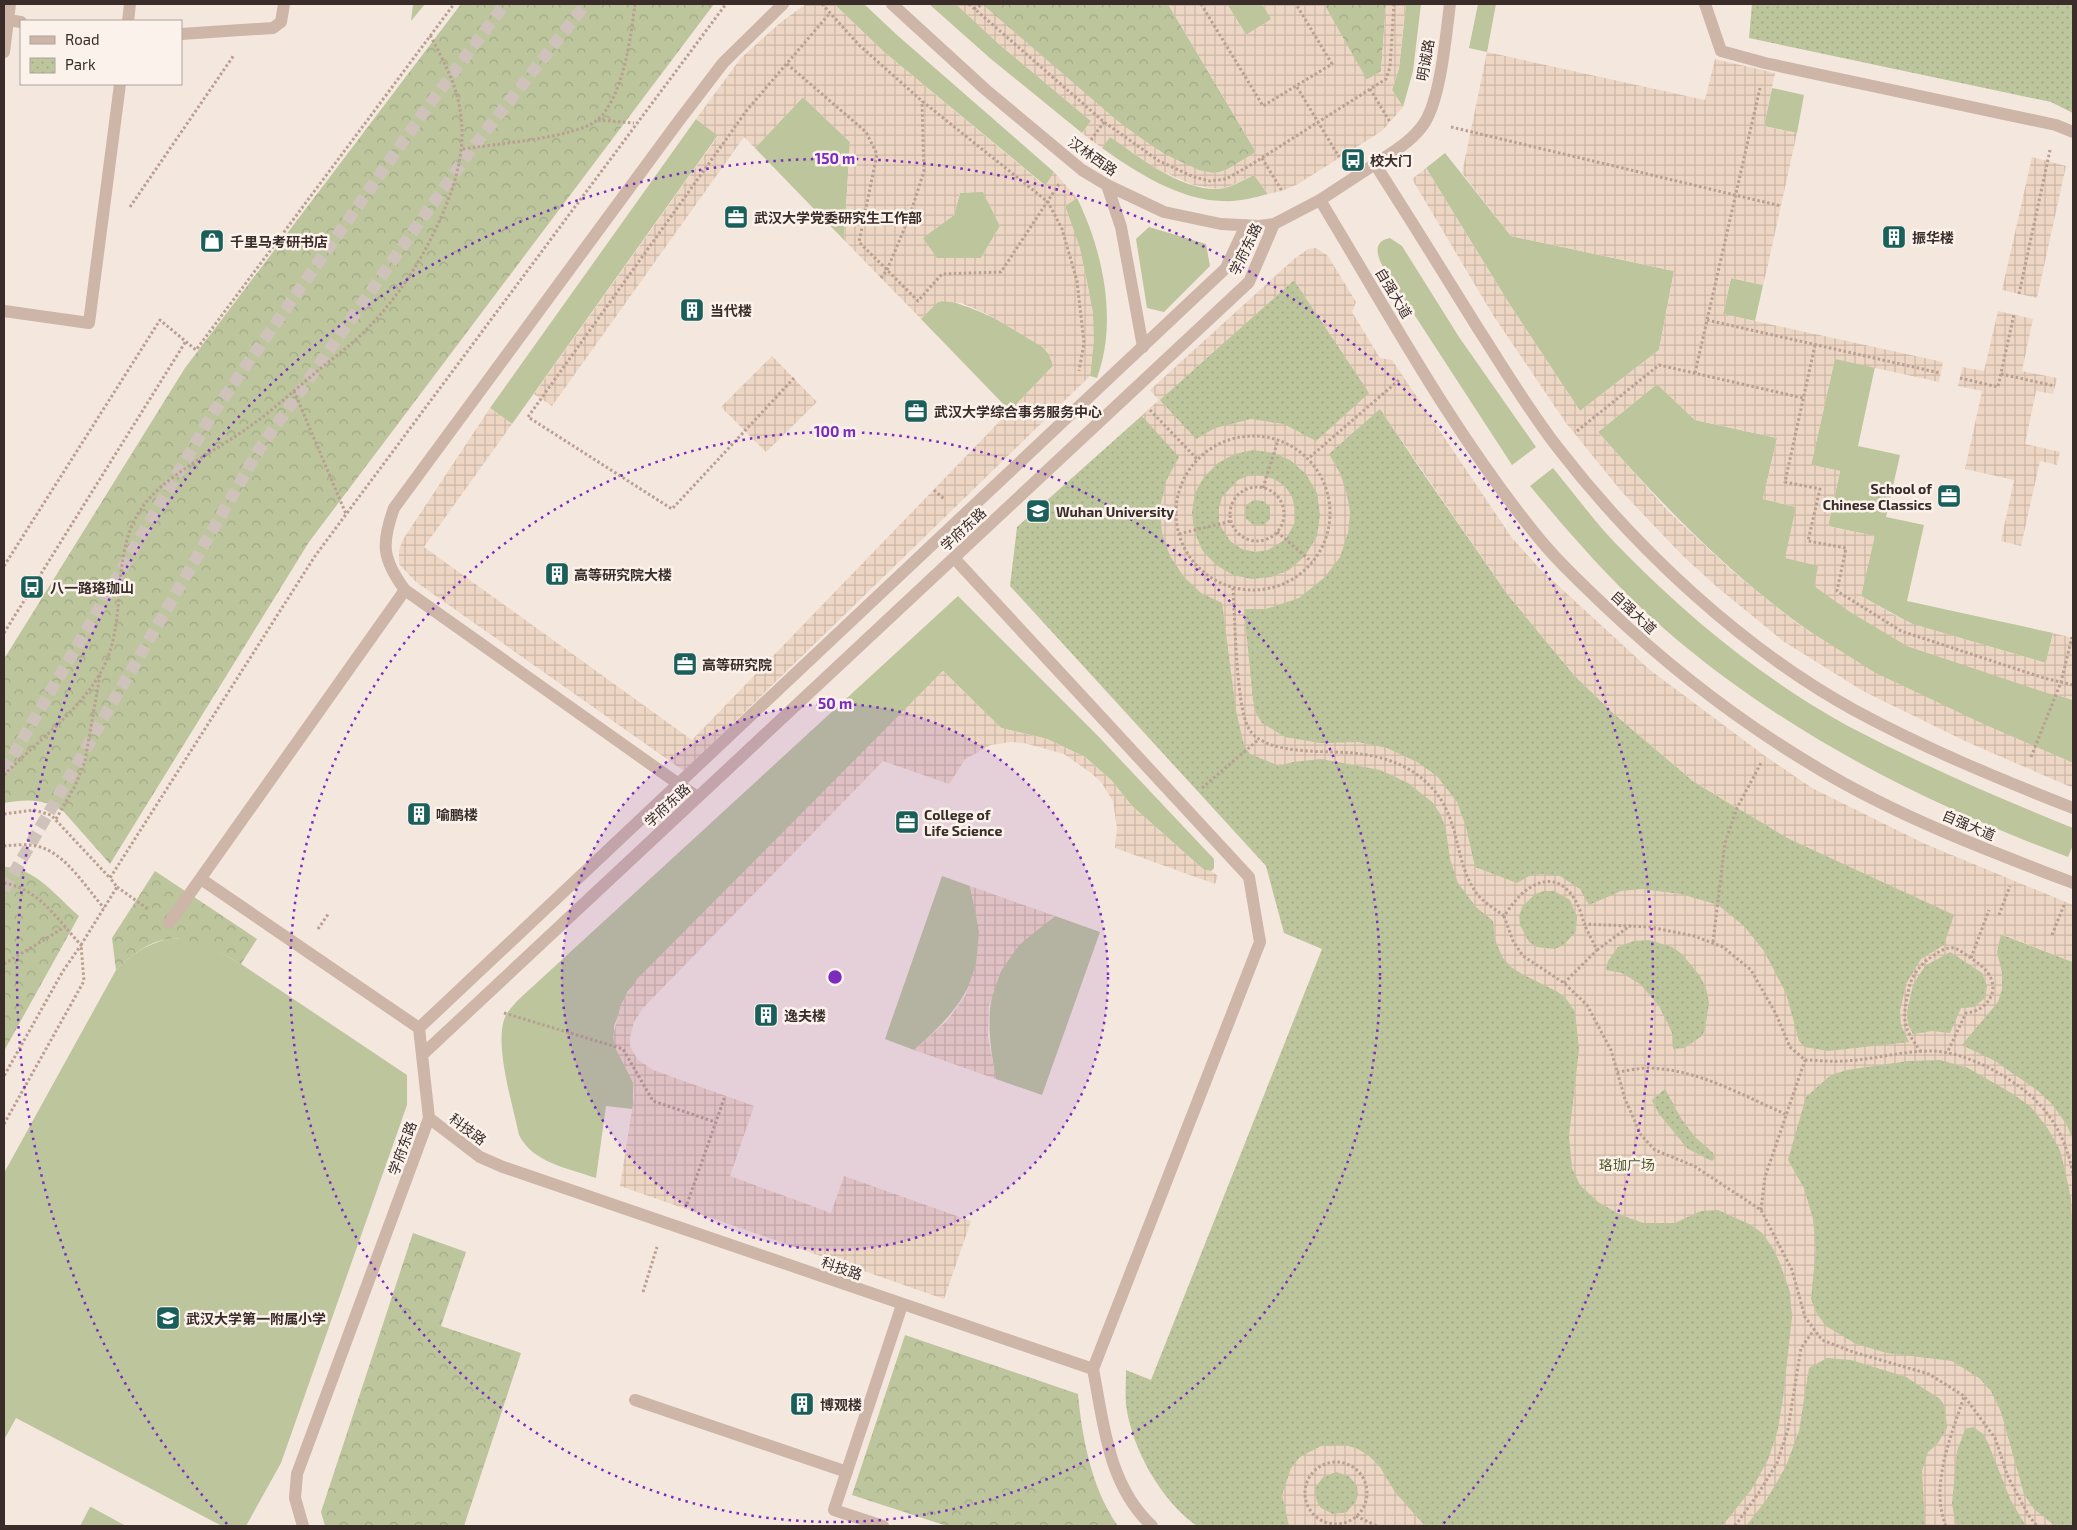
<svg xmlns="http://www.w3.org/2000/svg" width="2077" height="1530" font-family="'Exo 2','Noto Sans SC',sans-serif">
<defs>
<pattern id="forest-crowns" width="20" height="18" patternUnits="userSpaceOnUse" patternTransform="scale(1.25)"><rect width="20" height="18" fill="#bcc59c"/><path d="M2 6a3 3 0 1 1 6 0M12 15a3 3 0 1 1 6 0" fill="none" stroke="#a2a986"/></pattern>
<pattern id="park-dots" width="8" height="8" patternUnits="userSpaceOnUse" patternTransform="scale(1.25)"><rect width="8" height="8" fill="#bcc59c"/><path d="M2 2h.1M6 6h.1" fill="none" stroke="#a2a986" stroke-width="1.8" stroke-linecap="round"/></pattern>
<pattern id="plaza-grid" width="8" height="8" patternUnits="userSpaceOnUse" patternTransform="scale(1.25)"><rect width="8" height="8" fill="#edd6c4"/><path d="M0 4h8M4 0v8" fill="none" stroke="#ccb8a8"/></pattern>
</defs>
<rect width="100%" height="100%" fill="#f4e7de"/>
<!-- grass -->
<path fill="#bcc59c" d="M 834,4 L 864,4 L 897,35 L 1054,172 L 1046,186 L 884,52 Z
M 929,4 L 956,4 L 999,44 L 1091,121 L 1082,133 L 991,59 Z
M 1227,4 L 1262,4 L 1272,19 L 1246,35 Z
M 1406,4 L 1421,4 L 1413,71 L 1403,107 L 1392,90 L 1399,68 Z
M 1478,4 L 1496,4 L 1487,52 L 1469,48 Z
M 1772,88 L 1804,95 L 1797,133 L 1764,126 Z
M 803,97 L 850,142 L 844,240 L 755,148 Z
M 696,119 L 718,135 L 512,424 L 490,408 Z
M 1110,136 C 1138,157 1182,191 1219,189 C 1231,188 1243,180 1254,175 L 1268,194 C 1253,198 1238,202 1222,201 C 1179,200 1136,172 1102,148 Z
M 1445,153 L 1511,236 L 1674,271 L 1659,350 L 1580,411 L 1510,305 L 1426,168 Z
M 983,191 L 1000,226 L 981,258 L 936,258 L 922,238 L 954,215 L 960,193 Z
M 1077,198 C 1103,251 1118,321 1097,378 L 1090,376 C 1098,312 1086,266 1065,206 Z
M 1149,227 L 1206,244 L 1210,266 L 1164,312 L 1147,308 L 1136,239 Z
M 1390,238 L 1402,246 L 1459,337 L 1536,447 L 1512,465 L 1382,265 C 1376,253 1374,241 1390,238 Z
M 1731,278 L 1763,285 L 1755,321 L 1723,314 Z
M 945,300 C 969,305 1033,333 1047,352 C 1051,356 1052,361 1053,366 L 1010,411 L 921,319 L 935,303 Z
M 1835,358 L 1875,367 L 1858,446 L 1900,455 L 1886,517 L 1924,525 L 1907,601 L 2053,633 L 2046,663 L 1912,624 L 1861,596 L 1874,536 L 1828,526 L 1840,471 L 1811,465 Z
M 1657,384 L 1695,420 L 1777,438 L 1763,499 L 1796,507 L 1818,566 L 1907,646 L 2073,700 L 2073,763 C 2006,734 1937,707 1873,672 C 1764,610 1680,525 1598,432 Z
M 1553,468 C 1577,497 1599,528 1626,554 C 1691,620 1765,680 1846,725 C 1920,764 1996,797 2073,828 L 2073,845 L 2068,857 C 1927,804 1793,737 1676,639 C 1622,594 1575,540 1530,486 Z
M 958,596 L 1098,736 L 1214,859 L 1214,868 L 1211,871 L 1204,870 L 1132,806 L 1112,781 L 1085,757 L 1047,739 L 1001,728 L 943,671 L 628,991 L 614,1026 L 615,1047 L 633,1082 L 633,1109 L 606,1106 L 596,1178 C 568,1168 533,1163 519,1135 C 513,1106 495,1048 504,1020 C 506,1013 512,1007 517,1001 Z
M 942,876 L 970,886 C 973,901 978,917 979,932 C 981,987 952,1016 914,1050 L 885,1039 Z
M 1055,916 L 1100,932 L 1042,1095 L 996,1079 C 987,1030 982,985 1019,945 C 1029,934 1044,925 1055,916 Z
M 167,939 L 188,939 L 206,945 L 241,964 L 407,1075 L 407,1105 L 281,1463 L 246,1526 L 222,1526 L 16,1418 L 4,1440 L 4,1173 L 116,970 C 132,954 145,945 167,939 Z
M 90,1507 L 91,1507 L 126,1526 L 80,1526 Z"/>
<!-- forest -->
<path fill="url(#forest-crowns)" d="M 413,4 L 425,4 L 411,21 Z
M 461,4 L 714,4 L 309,542 L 110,864 L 64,812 C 45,798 26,799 4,803 L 4,659 L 185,368 Z
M 982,4 L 1168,4 L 1256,152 C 1243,160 1227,173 1212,173 C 1160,171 1024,42 982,4 Z
M 1324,4 L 1386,4 L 1381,72 L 1366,80 Z
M 4,867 C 35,867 57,897 79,916 L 4,1051 Z
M 155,871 L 257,939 L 241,964 C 188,935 163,924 116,970 L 112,938 Z
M 413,1233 L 466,1252 L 441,1326 L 521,1353 L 464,1526 L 325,1526 L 321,1512 Z
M 905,1335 L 1078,1394 C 1082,1438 1092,1490 1118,1526 L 947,1526 L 852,1495 Z"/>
<!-- park -->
<path fill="url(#park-dots)" d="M 1752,4 L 2073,4 L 2073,113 L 2051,102 L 1749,38 Z
M 1294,280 L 1423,473 L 1508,595 L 1574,675 L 1613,713 L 1693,781 L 1737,808 L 1982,927 L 2073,962 L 2073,1526 L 1197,1526 C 1161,1501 1132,1449 1126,1405 C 1125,1394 1126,1381 1126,1370 L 1151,1380 L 1322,949 L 1284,933 L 1266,866 L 1010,586 L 1017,527 Z"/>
<!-- plaza -->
<path fill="url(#plaza-grid)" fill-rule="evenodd" d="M 806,4 L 834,4 L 884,52 L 1045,186 L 1054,172 L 1077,198 L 1065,206 L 1080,248 L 1093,312 L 1094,341 L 1090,376 L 684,771 L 416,582 L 399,564 L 399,551 L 402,541 L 490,408 L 512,424 L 424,547 L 692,740 L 1053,366 L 1048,352 L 1044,348 L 987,314 L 961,303 L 939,301 L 921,319 L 844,240 L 850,142 L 803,97 L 755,148 L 744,137 L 552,406 L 534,394 L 718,136 L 696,119 L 741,58 L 781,22 ZM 983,192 L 1000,226 L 981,258 L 937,258 L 923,238 L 954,215 L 960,193 Z
M 956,4 L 982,4 L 1120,123 L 1162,153 L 1199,170 L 1213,173 L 1224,171 L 1256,152 L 1168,4 L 1227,4 L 1246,35 L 1271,19 L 1262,4 L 1324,4 L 1367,80 L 1381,71 L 1386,4 L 1406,4 L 1399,68 L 1392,90 L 1403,107 L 1382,131 L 1298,184 L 1282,191 L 1268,194 L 1254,175 L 1228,187 L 1218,189 L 1193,185 L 1155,168 L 1110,137 L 1102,148 L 1091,140 L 1082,133 L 1091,121 L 999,44 Z
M 1487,52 L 1705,100 L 1715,59 L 1775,73 L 1764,126 L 1797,133 L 1767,269 L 1763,285 L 1731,278 L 1723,314 L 1943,362 L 1939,382 L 1835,359 L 1811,465 L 1840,471 L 1828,526 L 1875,536 L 1861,596 L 1896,616 L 1913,624 L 2046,663 L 2053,633 L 2073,638 L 2073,699 L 2047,693 L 1907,646 L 1850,612 L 1814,586 L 1818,566 L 1785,558 L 1796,507 L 1763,499 L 1777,438 L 1695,420 L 1657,384 L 1598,432 L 1668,511 L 1731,570 L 1795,622 L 1874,672 L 1977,721 L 2073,763 L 2073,788 L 1967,742 L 1863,691 L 1783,641 L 1717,587 L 1683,556 L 1622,492 L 1566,423 L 1493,315 L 1412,179 L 1426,168 L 1510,305 L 1580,411 L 1659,350 L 1674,271 L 1511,236 L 1462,173 Z
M 2032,157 L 2066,166 L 2037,298 L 2002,290 Z
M 1316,248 L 1328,256 L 1356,302 L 1352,312 L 1380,358 L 1392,360 L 1512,538 L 1539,568 L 1650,670 L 1765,756 L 1812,788 L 1923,843 L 2073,905 L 2073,962 L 2001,934 L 1997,952 L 2002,973 L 2002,989 L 1998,1002 L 1962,1045 L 1995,1061 L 2037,1090 L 2052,1104 L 2067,1125 L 2073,1140 L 2073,1243 L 2071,1199 L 2066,1175 L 2060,1150 L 2048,1129 L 2031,1107 L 2013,1094 L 1968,1068 L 1940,1060 L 1908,1061 L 1847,1070 L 1831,1075 L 1806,1097 L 1788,1160 L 1804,1188 L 1813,1219 L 1816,1249 L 1811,1299 L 1817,1314 L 1826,1326 L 1856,1344 L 1887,1353 L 1952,1361 L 1979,1378 L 1991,1391 L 2001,1412 L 2024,1494 L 2034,1509 L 2055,1526 L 2026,1526 L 2011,1501 L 1988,1443 L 1983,1434 L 1973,1427 L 1965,1429 L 1957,1451 L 1952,1504 L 1956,1526 L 1925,1526 L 1922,1471 L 1928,1452 L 1938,1443 L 1947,1428 L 1945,1407 L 1940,1399 L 1906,1377 L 1851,1360 L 1827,1358 L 1809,1368 L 1799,1431 L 1786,1466 L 1767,1499 L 1746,1526 L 1722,1526 L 1751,1490 L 1768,1460 L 1778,1429 L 1783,1398 L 1792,1317 L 1790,1292 L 1779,1261 L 1772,1247 L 1762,1233 L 1751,1225 L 1718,1210 L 1701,1211 L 1675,1223 L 1643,1223 L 1621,1215 L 1598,1202 L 1580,1185 L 1572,1168 L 1569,1136 L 1579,1049 L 1575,1012 L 1565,997 L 1556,991 L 1522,974 L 1511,967 L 1503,958 L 1495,940 L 1493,921 L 1476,907 L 1458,883 L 1450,859 L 1446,830 L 1441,815 L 1432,802 L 1408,783 L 1380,770 L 1321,759 L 1293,762 L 1279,766 L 1250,754 L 1244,745 L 1236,711 L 1222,603 L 1201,593 L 1184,577 L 1170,556 L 1162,533 L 1160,508 L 1166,481 L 1179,457 L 1142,416 L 1159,400 L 1150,390 L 1294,259 L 1308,249 ZM 1294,280 L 1369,393 L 1316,441 L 1284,424 L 1251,419 L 1215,428 L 1196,439 L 1160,400 ZM 1380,409 L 1508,595 L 1574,675 L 1613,713 L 1693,781 L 1787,838 L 1954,915 L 1944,945 L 1921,959 L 1906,984 L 1900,1011 L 1901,1025 L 1909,1042 L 1828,1051 L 1805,1047 L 1799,1041 L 1786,993 L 1764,951 L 1744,926 L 1718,905 L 1681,894 L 1642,889 L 1621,891 L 1589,905 L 1580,889 L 1560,876 L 1541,874 L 1529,876 L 1517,883 L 1475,867 L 1466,827 L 1457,802 L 1437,776 L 1417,762 L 1387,748 L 1358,742 L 1320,743 L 1285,737 L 1262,723 L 1256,713 L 1253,700 L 1244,609 L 1266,609 L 1299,598 L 1325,577 L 1340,557 L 1348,533 L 1350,513 L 1347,494 L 1340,473 L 1329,454 ZM 1253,450 L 1274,453 L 1290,460 L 1306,474 L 1317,493 L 1320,515 L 1317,536 L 1305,556 L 1289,570 L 1271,577 L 1252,579 L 1233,575 L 1216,565 L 1202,550 L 1194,530 L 1192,512 L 1195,493 L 1204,477 L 1218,463 L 1235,454 ZM 1544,891 L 1554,891 L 1570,900 L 1577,917 L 1576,931 L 1564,945 L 1555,949 L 1537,947 L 1529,942 L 1520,925 L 1519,916 L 1522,907 L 1535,894 ZM 1649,940 L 1672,947 L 1682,954 L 1700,976 L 1706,988 L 1709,1003 L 1705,1029 L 1702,1036 L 1684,1048 L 1673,1049 L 1672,1033 L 1667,1022 L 1659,1006 L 1640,984 L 1622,973 L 1606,970 L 1608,961 L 1618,947 L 1634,941 ZM 1950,952 L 1982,973 L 1987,986 L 1985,998 L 1974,1007 L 1961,1008 L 1950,1033 L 1932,1031 L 1913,1034 L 1908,1025 L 1907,1012 L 1913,985 L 1925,966 ZM 1665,1089 L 1682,1120 L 1695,1137 L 1713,1153 L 1715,1158 L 1712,1161 L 1688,1149 L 1659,1114 L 1652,1100 Z
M 1998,311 L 2033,319 L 2022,371 L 2057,378 L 2053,394 L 2036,391 L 2025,444 L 2060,452 L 2057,465 L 2040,461 L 2021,546 L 2001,541 L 2014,480 L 1965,469 L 1982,391 L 1958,386 L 1960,378 L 1962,367 L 1984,371 Z
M 772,356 L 817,402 L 766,452 L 721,407 Z
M 1259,475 L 1274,479 L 1285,486 L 1292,497 L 1295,509 L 1295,522 L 1286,539 L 1268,550 L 1255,552 L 1242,549 L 1231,542 L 1219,524 L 1219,508 L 1222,497 L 1238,480 L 1248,476 ZM 1254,500 L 1263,501 L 1270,507 L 1270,519 L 1264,525 L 1255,526 L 1245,518 L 1246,505 Z
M 943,671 L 1001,728 L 1047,739 L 1085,757 L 1112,781 L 1132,806 L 1204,870 L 1211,871 L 1218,876 L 1215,884 L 1115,848 L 1117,828 L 1113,801 L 1101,782 L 1091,773 L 1064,754 L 1024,743 L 1011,742 L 991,745 L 965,759 L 949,784 L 883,761 L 643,1008 L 634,1022 L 630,1038 L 630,1046 L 637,1059 L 653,1070 L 754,1106 L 730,1176 L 831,1213 L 844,1176 L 971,1221 L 944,1299 L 620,1186 L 634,1097 L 633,1082 L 615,1047 L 613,1036 L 621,1004 L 637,979 Z
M 970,886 L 1055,916 L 1019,945 L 1001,971 L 989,1006 L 988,1036 L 996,1079 L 914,1050 L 947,1021 L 965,996 L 976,964 L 979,931 Z
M 1344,1445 L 1356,1448 L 1368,1455 L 1380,1467 L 1395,1492 L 1425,1526 L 1289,1526 L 1282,1495 L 1291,1468 L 1300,1457 L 1321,1446 ZM 1336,1472 L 1349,1476 L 1357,1486 L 1358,1494 L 1356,1501 L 1347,1512 L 1333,1514 L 1321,1508 L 1317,1502 L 1315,1488 L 1323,1477 Z"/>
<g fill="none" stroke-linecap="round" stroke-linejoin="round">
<!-- secondary-tunnel -->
<path stroke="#cfc2ba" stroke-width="12" stroke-dasharray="12 6" stroke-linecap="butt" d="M 4,771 L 213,413 L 423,113 L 505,4
M 4,890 L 260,448 L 470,151 L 586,4"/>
<!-- path -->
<path stroke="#b99e92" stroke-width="3" stroke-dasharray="2.5 2.5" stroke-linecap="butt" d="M 822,4 L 859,45 L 922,101 L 1048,202 L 1062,229 L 1077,281 L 1084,343 L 1079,371
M 969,4 L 1104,122 L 1159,161 L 1194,177 L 1210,181 L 1226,179 L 1249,166 L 1386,79 L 1390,67 L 1394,4
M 1201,4 L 1263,106 L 1332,64 L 1296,4
M 974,9 L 983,4
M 787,64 L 866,132 L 877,154 L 859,242 L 918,301 L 942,274 L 1001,272 L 1059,184
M 1297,87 L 1339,157
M 1370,89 L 1390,122
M 598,120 L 634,123
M 1451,127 L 1781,206
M 1091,140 L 1104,122
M 463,149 C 494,144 573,138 596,121 C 623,100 631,36 635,4
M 1262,158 L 1282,191
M 130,207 L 234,55
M 881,278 L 887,270 L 910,215 L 924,171 L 922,101
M 2019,294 L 2050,150
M 1707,320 L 1940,373
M 1815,345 L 1785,482 L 1820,489 L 1808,541 L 1846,548 L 1837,591 L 1901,631 L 2044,678 L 2073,685
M 1695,373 L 1760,88
M 2001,374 L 2055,386
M 794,378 L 672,509 L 528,417 L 747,110 L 830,13
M 1960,378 L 1998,387 L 2014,314
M 294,391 L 346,514
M 1150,410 L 1197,459
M 1577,431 L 1659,365 L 1803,398
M1176 513a77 77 0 1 1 154 0a77 77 0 1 1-154 0Z
M 1310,457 L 1399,380
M1230 514a27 27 0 1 1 54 0a27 27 0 1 1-54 0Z
M 1263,488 L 1278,440
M 934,490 L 944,499
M 1277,532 L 1312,562
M 1179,534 L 1231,521
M 4,566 L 160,320 L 196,350 L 454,4
M 1233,588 C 1235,618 1236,704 1248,727 C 1263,758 1332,749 1361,754 C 1386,757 1412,767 1429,785 C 1461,816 1453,858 1475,891 C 1482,902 1494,908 1504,916 C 1512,905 1519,894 1531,887 C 1561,869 1579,899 1584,924 L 1650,927 L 1694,936 L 1723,947 L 1751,970 L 1776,1014 L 1790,1047 L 1805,1060 C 1817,1060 1830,1062 1843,1061 C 1872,1060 1901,1051 1931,1051 C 1968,1051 2024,1083 2046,1112 C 2061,1131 2069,1152 2073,1175
M 4,633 L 186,341
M 2031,757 L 2061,682 L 2072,637
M 4,775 C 41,737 99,698 112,644 C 124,599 114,549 141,509 C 162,477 217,450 249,427 C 272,411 292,392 314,374 C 330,360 349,347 364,332 C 400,296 426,254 445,208 C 457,179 465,148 461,117 C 458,86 444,62 430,35
M 1202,788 L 1258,740
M 4,814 L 34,810 L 51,815 L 110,878
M 56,819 L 75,786 L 85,761 L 100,675
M 4,846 C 16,845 30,843 43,848 C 68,857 87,889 104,908
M 4,883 C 39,889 58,920 81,945 L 63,971 L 4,1076
M 117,887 L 148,909
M 1999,915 L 2010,886
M 1504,916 L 1513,941 L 1523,956 L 1564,983 L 1587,1005 L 1611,1050 L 1625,1099 L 1641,1135 L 1655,1150 L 1694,1166 L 1761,1210 L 1792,1270 L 1805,1317 L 1822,1340 L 1853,1352 L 1929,1374 L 1964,1396 L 1995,1438 L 2008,1477 L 2029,1516 L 2037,1526
M 318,929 L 329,913
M 2052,935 L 2064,905
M 1713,942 L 1725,843 L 1737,808 L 1761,763
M 1597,950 L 1631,925
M 1971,958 L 1989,910
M 4,964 L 65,927
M 1564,983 L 1597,950 L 1584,924
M 504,1013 L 623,1049 L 653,1101 L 715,1122
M 1921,1052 C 1902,1026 1902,1020 1909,988 C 1911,978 1919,966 1927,960 C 1934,955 1945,946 1954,948 C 1959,949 1964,954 1968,956 C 1975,961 1983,966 1988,973 C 2001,992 1986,1011 1966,1013 L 1947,1053
M 1617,1072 C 1627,1071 1638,1068 1648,1068 C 1697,1069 1742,1095 1785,1114
M 4,1124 L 84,981 L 81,945 L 117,887 L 110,878 L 315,556 L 726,4
M 687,1204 L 725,1096
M 1761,1210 L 1765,1177 L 1805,1060
M 643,1292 L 657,1247
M1305 1493a31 31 0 1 1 62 0a31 31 0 1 1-62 0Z
M 1356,1516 L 1377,1526
M 1735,1526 L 1758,1494 L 1777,1463 L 1788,1429 L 1801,1348 L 1814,1330
M 1946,1526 C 1929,1485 1952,1435 1964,1396"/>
<!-- service -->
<path stroke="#cdb5a8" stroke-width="12" d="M 1705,4 L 1721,51 L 1765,63 L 2056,125 L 2073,132
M 8,20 L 21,22
M 128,21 L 130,4
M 181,34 L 273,28 L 281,22 L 284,4
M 4,52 L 10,4
M 1375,164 C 1393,152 1414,140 1425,122 C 1441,96 1446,34 1450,4
M 4,311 L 89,323 L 120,84
M 954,558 L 1249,877 L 1260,942 L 1093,1369
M 697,797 L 405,590 C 382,559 381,544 394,508 L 678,122 L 723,63 L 783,4
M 201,879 L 419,1028
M 169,923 L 405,590
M 635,1400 L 847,1472
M 883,1526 L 834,1510 L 902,1305"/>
<!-- minor -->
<path stroke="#cdb5a8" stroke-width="12" d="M 892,4 L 986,90 L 1082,170 L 1107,185 L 1164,212 L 1221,224 L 1259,226 L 1274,224 L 1320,200 L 1375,164 C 1410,219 1445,275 1479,330 C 1505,370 1529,411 1558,448 C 1636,549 1742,648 1854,710 C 1924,748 1999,779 2073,808
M 1107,185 L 1121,227 L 1143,347
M 1320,200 C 1388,312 1451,429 1533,531 C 1555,559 1581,583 1606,607 C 1670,668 1743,724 1819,769 C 1899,817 1987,850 2073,883
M 423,1054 L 1249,282 L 1274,224
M 429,1118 L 480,1157 L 503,1167 L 1093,1369 C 1104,1425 1108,1485 1152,1526
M 303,1526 L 295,1498 L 297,1474 L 429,1118 L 419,1028 L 1226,268 L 1246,225"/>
</g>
<!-- distance rings -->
<circle cx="835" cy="977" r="273" fill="#7b2cbf" fill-opacity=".12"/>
<g fill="none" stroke="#7b2cbf" stroke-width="2.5" stroke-dasharray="2.5 5">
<circle cx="835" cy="977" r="273"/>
<circle cx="835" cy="977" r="545"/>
<path d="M227 1524A818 818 0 1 1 1443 1524"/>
</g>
<!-- icons -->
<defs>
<symbol id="bus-square" viewBox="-11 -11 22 22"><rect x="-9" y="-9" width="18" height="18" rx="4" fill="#1b5f5b" stroke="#fbf2eb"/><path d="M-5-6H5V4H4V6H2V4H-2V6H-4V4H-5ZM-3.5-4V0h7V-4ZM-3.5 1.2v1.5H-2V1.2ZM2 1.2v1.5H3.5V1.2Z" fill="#fff"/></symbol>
<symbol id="office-square" viewBox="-11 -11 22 22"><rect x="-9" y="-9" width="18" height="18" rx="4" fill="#1b5f5b" stroke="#fbf2eb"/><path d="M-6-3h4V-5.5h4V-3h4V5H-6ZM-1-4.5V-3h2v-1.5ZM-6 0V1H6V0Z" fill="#fff"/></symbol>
<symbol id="building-square" viewBox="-11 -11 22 22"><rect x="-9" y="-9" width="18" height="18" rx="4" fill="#1b5f5b" stroke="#fbf2eb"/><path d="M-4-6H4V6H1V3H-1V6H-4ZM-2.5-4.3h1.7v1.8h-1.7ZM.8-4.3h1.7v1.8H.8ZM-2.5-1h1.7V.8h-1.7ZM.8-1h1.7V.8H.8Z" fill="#fff"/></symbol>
<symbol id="shop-square" viewBox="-11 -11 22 22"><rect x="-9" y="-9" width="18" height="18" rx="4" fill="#1b5f5b" stroke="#fbf2eb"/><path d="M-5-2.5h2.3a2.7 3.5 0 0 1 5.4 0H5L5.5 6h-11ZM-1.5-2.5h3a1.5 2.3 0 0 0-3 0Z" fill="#fff"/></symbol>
<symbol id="university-square" viewBox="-11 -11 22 22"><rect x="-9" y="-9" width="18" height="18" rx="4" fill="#1b5f5b" stroke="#fbf2eb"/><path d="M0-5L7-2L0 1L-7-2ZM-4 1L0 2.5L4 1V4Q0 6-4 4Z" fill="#fff"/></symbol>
<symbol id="school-square" viewBox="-11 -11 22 22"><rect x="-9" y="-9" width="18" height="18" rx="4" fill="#1b5f5b" stroke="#fbf2eb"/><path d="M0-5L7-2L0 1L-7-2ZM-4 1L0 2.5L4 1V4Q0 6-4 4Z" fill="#fff"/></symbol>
</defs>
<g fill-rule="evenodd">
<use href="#bus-square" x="1339" y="146" width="28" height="28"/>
<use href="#office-square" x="722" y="203" width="28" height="28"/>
<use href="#building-square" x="1880" y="223" width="28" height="28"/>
<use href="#shop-square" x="198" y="227" width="28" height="28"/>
<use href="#building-square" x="678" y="296" width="28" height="28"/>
<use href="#office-square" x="902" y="397" width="28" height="28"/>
<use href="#office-square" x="1935" y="482" width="28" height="28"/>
<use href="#university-square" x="1024" y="497" width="28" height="28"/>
<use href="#building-square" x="543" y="560" width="28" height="28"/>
<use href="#bus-square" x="18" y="573" width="28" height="28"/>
<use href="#office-square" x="671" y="650" width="28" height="28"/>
<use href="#building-square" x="405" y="800" width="28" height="28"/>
<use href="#office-square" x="893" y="808" width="28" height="28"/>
<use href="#building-square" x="752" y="1001" width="28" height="28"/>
<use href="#school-square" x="154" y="1304" width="28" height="28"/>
<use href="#building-square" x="788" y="1390" width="28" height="28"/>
</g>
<g text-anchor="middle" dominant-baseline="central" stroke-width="5" stroke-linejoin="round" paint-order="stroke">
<!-- street labels -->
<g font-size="14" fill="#3a2c29" stroke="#fbf2eb">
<text transform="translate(1425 60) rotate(-80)">明诚路</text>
<text transform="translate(1093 156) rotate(35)">汉林西路</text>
<text transform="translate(1245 249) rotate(-64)">学府东路</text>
<text transform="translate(1394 293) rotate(59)">自强大道</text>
<text transform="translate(963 529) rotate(-43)">学府东路</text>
<text transform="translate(1634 612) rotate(43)">自强大道</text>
<text transform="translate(667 805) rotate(-43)">学府东路</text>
<text transform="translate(1969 825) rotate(23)">自强大道</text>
<text transform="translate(468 1129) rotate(37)">科技路</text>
<text transform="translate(402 1148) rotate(-70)">学府东路</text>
<text transform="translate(842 1268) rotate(19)">科技路</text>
</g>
<!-- poi labels -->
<g font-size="14" font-weight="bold" fill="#3a2c29" stroke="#fbf2eb" text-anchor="start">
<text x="1370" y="160">校大门</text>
<text x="754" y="217">武汉大学党委研究生工作部</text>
<text x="1912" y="237">振华楼</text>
<text x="230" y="241">千里马考研书店</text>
<text x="710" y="310">当代楼</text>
<text x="934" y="411">武汉大学综合事务服务中心</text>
<text x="1932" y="488" text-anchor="end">School of<tspan x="1932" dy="16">Chinese Classics</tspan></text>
<text x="1056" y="511">Wuhan University</text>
<text x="574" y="574">高等研究院大楼</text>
<text x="50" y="587">八一路珞珈山</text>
<text x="702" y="664">高等研究院</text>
<text x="436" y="814">喻鹏楼</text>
<text x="924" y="814">College of<tspan x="924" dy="16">Life Science</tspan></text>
<text x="784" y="1015">逸夫楼</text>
<text x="186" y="1318">武汉大学第一附属小学</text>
<text x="820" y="1404">博观楼</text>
</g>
<!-- park labels -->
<g font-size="14" fill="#4e5a2b" stroke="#fbf2eb">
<text x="1627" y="1164">珞珈广场</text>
</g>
</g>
<circle cx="835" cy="977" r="8" fill="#7b2cbf" stroke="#fbf2eb" stroke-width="2.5"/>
<g font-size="15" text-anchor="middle" font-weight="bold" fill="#7b2cbf" stroke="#fbf2eb" stroke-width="5" stroke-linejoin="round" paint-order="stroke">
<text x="835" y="164">150 m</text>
<text x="835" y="437">100 m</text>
<text x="835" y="709">50 m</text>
</g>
<!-- border -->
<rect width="2077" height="1530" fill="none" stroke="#3a2c29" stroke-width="10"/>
<!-- legend -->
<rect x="20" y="20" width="162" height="65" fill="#fbf2eb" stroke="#aea39d"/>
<rect x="30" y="36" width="25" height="8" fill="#cdb5a8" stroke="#aea39d"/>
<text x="65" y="45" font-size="15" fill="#3a2c29">Road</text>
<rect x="30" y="58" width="25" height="15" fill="url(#park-dots)" stroke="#aea39d"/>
<text x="65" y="70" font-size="15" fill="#3a2c29">Park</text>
</svg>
